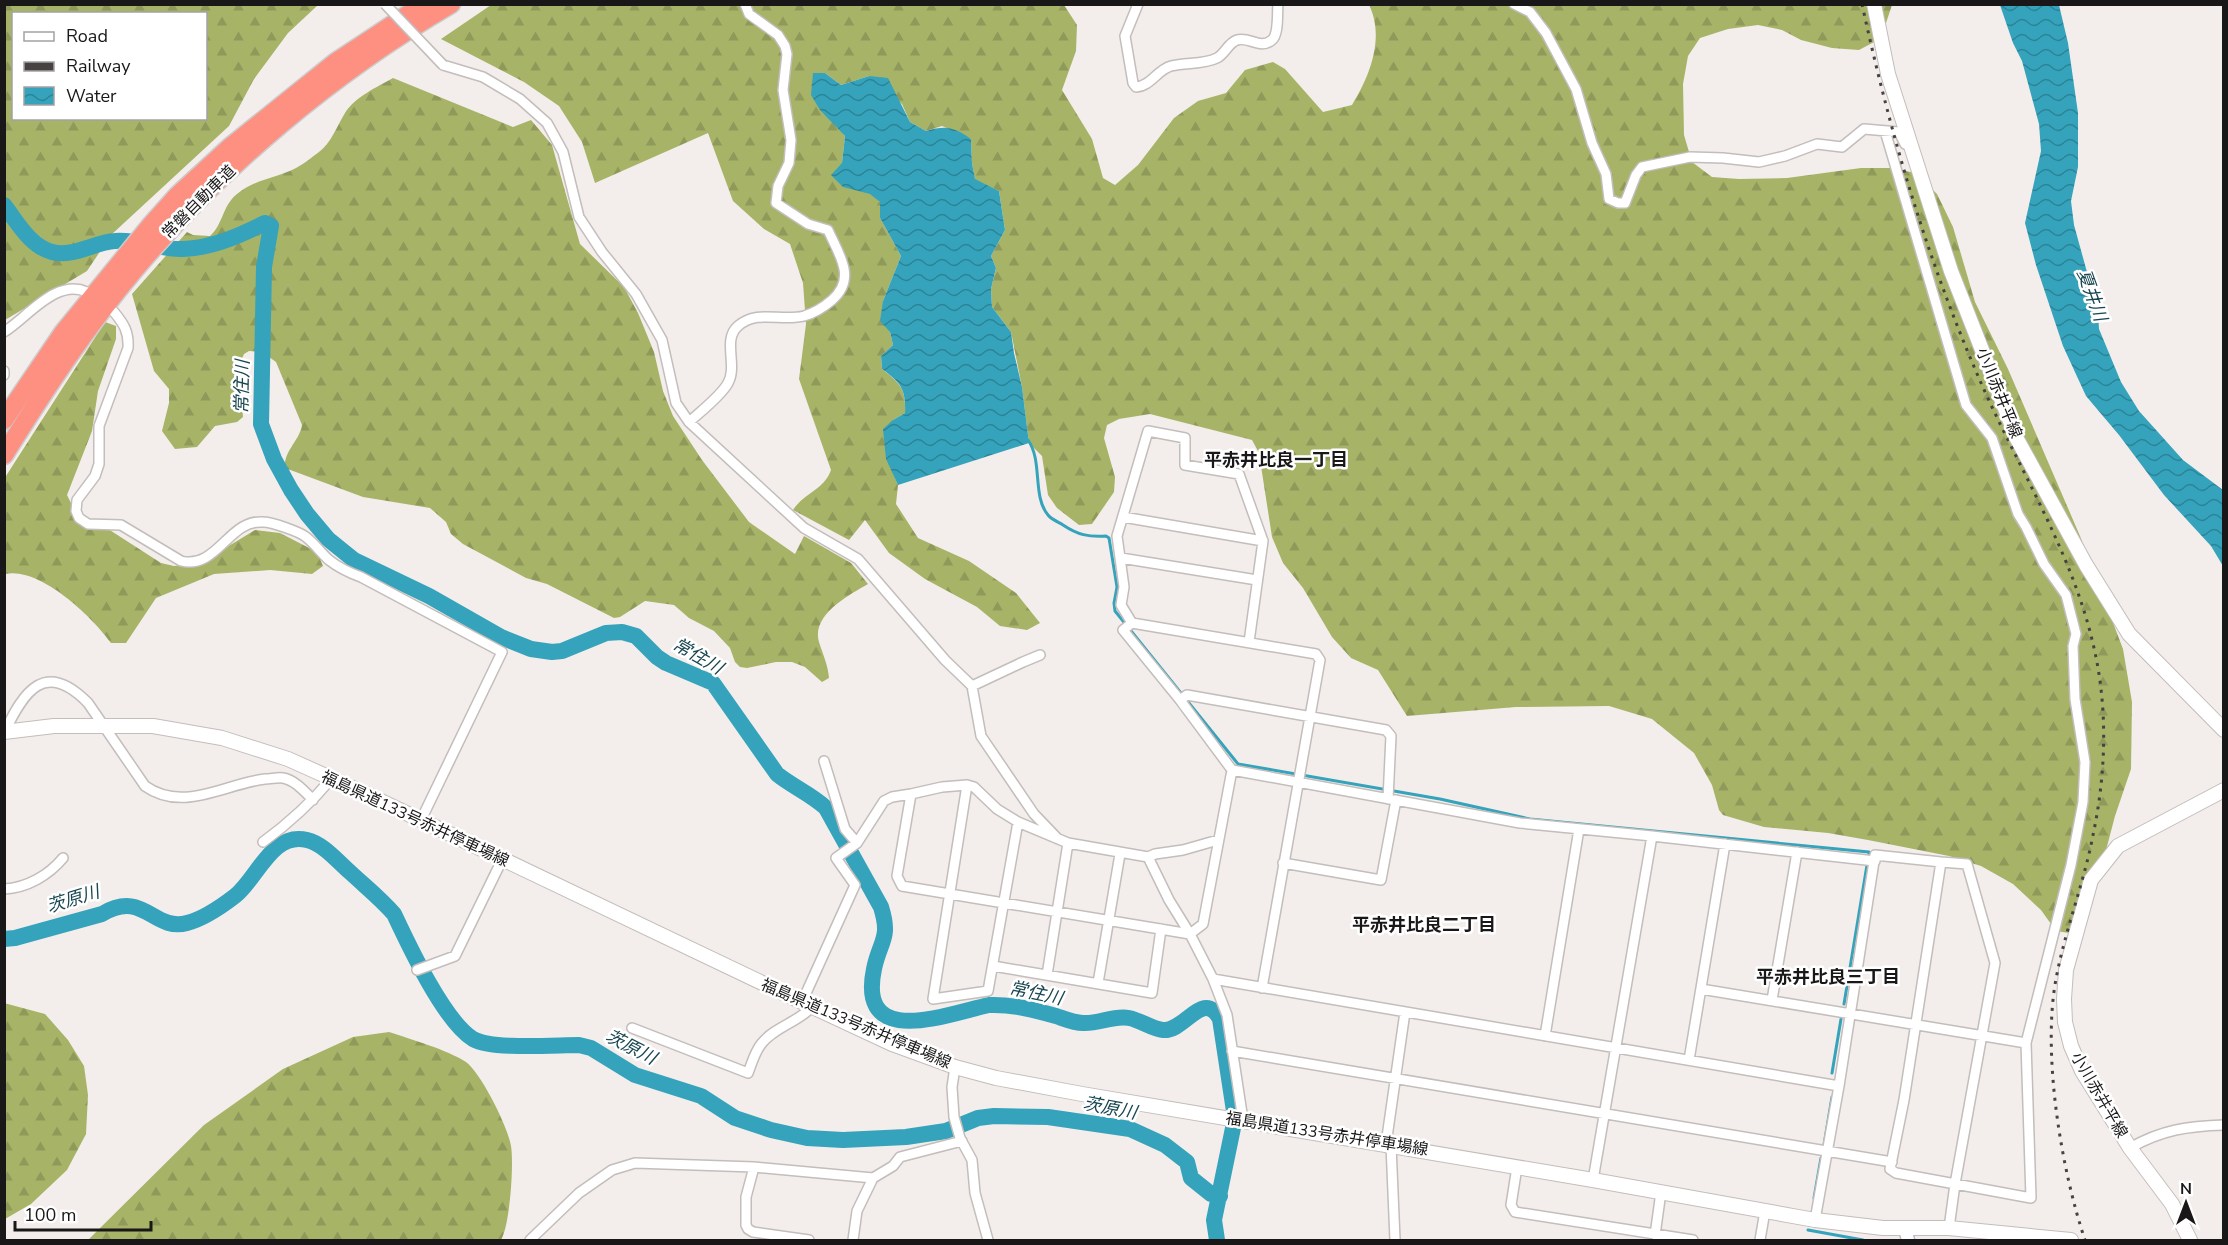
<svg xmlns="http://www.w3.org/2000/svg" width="2228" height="1245" font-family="'Nunito Sans','Noto Sans JP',sans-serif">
<defs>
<pattern id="forest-firs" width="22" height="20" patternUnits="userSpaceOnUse" patternTransform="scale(1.5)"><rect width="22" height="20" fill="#a7b367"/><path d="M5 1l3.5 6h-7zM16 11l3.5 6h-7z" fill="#8f9959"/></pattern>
<pattern id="water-waves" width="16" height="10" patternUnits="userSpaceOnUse" patternTransform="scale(1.5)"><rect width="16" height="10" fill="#35a3bb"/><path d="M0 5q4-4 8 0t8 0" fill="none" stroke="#2c8497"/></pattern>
</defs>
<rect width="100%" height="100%" fill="#f3eeeb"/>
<!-- forest -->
<path fill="url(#forest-firs)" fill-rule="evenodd" d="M 4,5 L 318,5 L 288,33 L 254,79 L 229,126 L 111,235 L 87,271 L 5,320 ZM 14,14 L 206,14 L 206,118 L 14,118 Z
M 491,5 L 1064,5 L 1077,25 L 1076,51 L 1062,90 L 1092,139 L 1103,178 L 1115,185 L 1138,165 L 1174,118 L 1198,101 L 1226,93 L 1245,70 L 1273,62 L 1285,69 L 1323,112 L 1352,105 C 1370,76 1385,37 1369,5 L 1892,5 L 1884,29 L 1876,41 L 1859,50 L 1832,48 L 1801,40 L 1782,30 L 1758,25 L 1728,29 L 1700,38 L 1688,56 L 1683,84 L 1684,135 L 1692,162 L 1712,177 L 1739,179 L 1787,178 L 1861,168 L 1890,168 L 1916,173 L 1937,194 L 1953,227 L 1975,302 L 2008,369 L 2080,536 L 2123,649 L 2132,702 L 2131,769 L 2115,816 L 2105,854 L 2078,926 L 2069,933 L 2056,931 L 2041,910 L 2013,884 L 1981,866 L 1949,856 L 1868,840 L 1828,833 L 1764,827 L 1723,815 L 1719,810 L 1712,785 L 1694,753 L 1652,719 L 1609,706 L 1516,707 L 1407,716 L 1378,670 L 1351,658 L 1332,637 L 1303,588 L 1283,563 L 1272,537 L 1259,453 L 1252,440 L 1150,414 L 1119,419 L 1107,425 L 1104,438 L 1115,477 L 1114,492 L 1092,524 L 1079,525 L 1057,508 L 1048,495 L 1042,456 L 1029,443 L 1022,387 L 1011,332 L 992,307 L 991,289 L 996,268 L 991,256 L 1005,230 L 999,191 L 975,180 L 972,163 L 971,139 L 942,126 L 926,131 L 910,122 L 902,104 L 869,76 L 841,85 L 825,73 L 837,126 L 845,136 L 842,163 L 880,202 L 880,218 L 901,256 L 883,301 L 893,345 L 881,356 L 882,369 C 901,384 906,389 905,413 L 893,420 L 893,473 L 898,485 L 896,504 L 918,538 L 969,561 L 1016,593 L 1040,623 L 1027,630 L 1000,626 L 977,607 L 925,579 L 889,553 L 865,520 L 849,540 L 793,510 C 805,492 824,490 831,470 L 799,379 L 806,324 L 803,283 L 790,244 L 764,229 L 733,201 L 708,133 L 595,183 L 582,142 L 559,106 L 524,82 L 441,39 Z
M 393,78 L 513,127 L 531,120 L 552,145 L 580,244 L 624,287 L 638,313 L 654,352 L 663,391 L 673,416 L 702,460 L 749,522 L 795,554 L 804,536 L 851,563 L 868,584 C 849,595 811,615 819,642 C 823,655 828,665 829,678 L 822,682 L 805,667 L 792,662 L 776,662 L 747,668 L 740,667 L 735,662 L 730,648 L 714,631 L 689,618 L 674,605 L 645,601 L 620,617 L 614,618 L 547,584 L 526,578 L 463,544 L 451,534 L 446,522 L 430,508 L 363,497 L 285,468 C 283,452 300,440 302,425 L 276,362 L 262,352 L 249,351 L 244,354 L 241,361 L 240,384 L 243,417 L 237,422 L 215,426 L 197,447 L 175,449 L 162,431 L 169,403 L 169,389 L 154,371 L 132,294 L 187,232 L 193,235 L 210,236 C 223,225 222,206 237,194 C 255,179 277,178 296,168 C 304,164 312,157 319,152 C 331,143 337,126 345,113 C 355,97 377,87 393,78 Z
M 105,322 L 116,326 L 116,339 L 98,391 L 92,431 L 67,495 L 79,519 L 105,527 L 161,563 L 174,566 L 199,564 L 255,530 L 280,533 L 317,552 L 323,566 L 312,574 L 270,570 L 214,574 L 156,598 L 126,643 L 111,643 C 92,616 39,566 5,574 L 4,479 Z
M 4,1003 L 45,1014 L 68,1040 L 84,1066 L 88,1095 L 86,1134 L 67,1170 L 31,1204 L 5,1219 Z
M 389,1032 C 410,1039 448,1050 466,1062 C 481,1073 508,1127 511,1146 C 514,1164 510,1225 501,1240 L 88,1240 L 204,1125 L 283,1069 L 353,1037 Z"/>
<!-- water -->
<path fill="url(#water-waves)" d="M 2000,5 L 2059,5 L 2068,43 L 2078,113 L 2078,167 L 2071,201 L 2074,225 L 2098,312 L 2099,329 L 2121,382 L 2139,411 L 2183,460 L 2223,490 L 2223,566 L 2211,546 L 2164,495 L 2119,435 L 2086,396 L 2063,346 L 2036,265 L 2025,223 L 2041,151 L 2039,124 L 2022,61 L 2013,43 Z
M 813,73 L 825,73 L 841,85 L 869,76 L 888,78 L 910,122 L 926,131 C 946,125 954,127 971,139 L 972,163 L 975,179 L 999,191 L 1005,230 L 991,256 L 996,268 L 991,289 L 992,307 L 1011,332 L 1014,353 L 1022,387 L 1029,443 L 898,485 L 886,459 L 883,429 L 893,420 L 905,413 C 906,389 901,383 882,369 L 881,356 L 893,345 L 890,332 L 880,321 L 883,301 L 901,256 L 880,218 L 880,202 L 870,194 L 843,187 L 831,175 L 842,163 L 845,136 L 820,110 L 811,95 Z"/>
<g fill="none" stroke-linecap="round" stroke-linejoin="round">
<!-- stream -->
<path stroke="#35a3bb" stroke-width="3" d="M 1028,440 C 1043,461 1032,496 1048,515 C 1051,519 1058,522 1063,525 C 1078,535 1088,537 1106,536 L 1109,538 L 1117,587 L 1114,603 L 1115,611 L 1238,764 L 1440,799 L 1530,819 L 1869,852 L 1869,854
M 1844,1004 L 1867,865
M 1832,1073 L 1841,1019
M 1824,1145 L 1832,1097
M 1814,1198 L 1821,1158
M 1808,1230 L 1863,1240"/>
<!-- river -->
<path stroke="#35a3bb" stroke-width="16" d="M 4,205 C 18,223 30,246 52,252 C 72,258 95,242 115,241 C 138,239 161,250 183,249 C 212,248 239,236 265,223 L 271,226 L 264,267 L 261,424 L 274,459 L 291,490 L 307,514 L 328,539 L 354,560 L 429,596 L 501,637 L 531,649 L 552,652 L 562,651 L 606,633 L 622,632 L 636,636 L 657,657 L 666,663 L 713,683 L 777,774 C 793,787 811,794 826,808 L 881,907 C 891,939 880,940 874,969 C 857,1050 947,1014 989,1005 C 1012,1004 1034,1010 1056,1016 C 1065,1019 1074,1023 1083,1023 C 1099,1024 1113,1015 1129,1018 C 1140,1020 1152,1029 1163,1030 C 1185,1032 1203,988 1220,1019 L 1234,1111 L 1233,1128 L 1214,1220 L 1217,1240
M 4,939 L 15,938 L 102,914 C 144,889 153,932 187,923 C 203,919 222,906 235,896 C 257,879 272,831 307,840 C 324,844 338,862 351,873 C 366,887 381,899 394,914 C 409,946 444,1021 473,1039 C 492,1050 555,1045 579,1045 L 591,1048 L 635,1075 L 701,1096 L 735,1118 L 771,1130 L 807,1138 L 843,1140 L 906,1137 L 946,1131 L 978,1118 L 994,1116 L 1048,1117 L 1130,1129 L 1165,1145 L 1187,1162 L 1191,1178 L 1211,1194 L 1220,1196"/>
<defs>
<path id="minor" d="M 1138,4 L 1125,36 L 1133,83 L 1136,87 C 1151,86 1157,70 1171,66 C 1186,62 1203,65 1217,58 C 1225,54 1228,43 1237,40 C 1249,36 1260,50 1272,40 C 1279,34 1277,14 1278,4
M 1514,4 L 1530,12 L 1546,33 L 1576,89 L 1592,143 L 1606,174 L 1609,199 L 1618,203 L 1625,203 L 1636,175 L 1642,167 L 1690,157 L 1723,158 L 1759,162 L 1785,156 L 1817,144 L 1842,147 L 1864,129 L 1899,132 L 1905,144
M 443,65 L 483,77 L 520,99 L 547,123 L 563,152 L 579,217 L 602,252 L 636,294 L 662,340 L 676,403 L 689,422 L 804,528 L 858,559 L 945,660 L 972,686 L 981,736 L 1034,814 L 1058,839
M 1885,131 L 1966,405 L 1992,438 L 2018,514 L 2026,527 L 2044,564 L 2066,595 L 2076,634 L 2073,646 L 2075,699 L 2085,762 L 2083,802 L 2071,865 L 2026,1043 L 2031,1198 L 1896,1173 L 1890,1169 L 1904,1100 L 1941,862 L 1967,864 L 1995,963 L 1955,1184 L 1949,1228
M 114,312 C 124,324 129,332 128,348 L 99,426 L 99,464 L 95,476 L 77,500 L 76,511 L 79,518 L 88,524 L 121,525 L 181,561 C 217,570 229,519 263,522 C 272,522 300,532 306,537 C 315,544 321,553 329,560 C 339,568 350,573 361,577 L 502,652 L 421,820
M 4,332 C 28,317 56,278 87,292
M 4,371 L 4,375
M 689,422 C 700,412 721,396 728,383 C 738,365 722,340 738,326 C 758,309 781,322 804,316 C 814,313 824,307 832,300 C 857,278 839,255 828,230 L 808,224 L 776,203 L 778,186 L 789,163 L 791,140 L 783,90 L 787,54 L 785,46 L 778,35 L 749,14 L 745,4
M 1123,517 L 1263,541 L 1249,642
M 1121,558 L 1257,580
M 1132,623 L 1123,630 L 1180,700 L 1232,770
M 972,686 L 1023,662 L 1040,655
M 1180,700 L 1187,695 L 1386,730 L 1391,736 L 1388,799
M 4,733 C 24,691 45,659 88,703 L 145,786 C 183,813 224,784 265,779 C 271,779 278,777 283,778 C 295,780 305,792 313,800
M 824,761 L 845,829 L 857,843
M 967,785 L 933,999 L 988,991 L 1018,822
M 263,842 C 289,823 311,803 331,779
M 1148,857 L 1068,843 L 1018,822 L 997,809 L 974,787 L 967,785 L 942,787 L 911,794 L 897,876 L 902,886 L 1190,934
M 1283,863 L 1381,880 L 1396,800
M 4,889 C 27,888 49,875 63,858
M 1190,934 L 1169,900 L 1148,857 L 1155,854 L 1183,850 L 1218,840
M 993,966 L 1152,993 L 1161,929
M 417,970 L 455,956 L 502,860
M 1047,975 L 1068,843
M 1213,979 L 1839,1086
M 1098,983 L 1120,854
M 1262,988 L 1320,660 L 1316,654 L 1132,623 L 1121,605 L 1124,587 L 1117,536 L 1148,431 L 1185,438 L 1185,465 L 1239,474 L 1263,541
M 1701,989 L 2026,1043
M 1772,1000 L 1797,852
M 802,1002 L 855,885 L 836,858 L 857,843 L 884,801 L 892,797 L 911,794
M 632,1028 L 748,1073 C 752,1063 755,1051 762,1043 C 775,1027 798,1022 812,1007
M 1545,1036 L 1579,829
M 1232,1051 L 1892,1162
M 1689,1060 L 1725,844
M 955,1067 L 952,1087 L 954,1117 L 960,1138 L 972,1160 L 975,1193 L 988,1240
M 1243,1120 L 1227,1015 L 1213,979 L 1190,934 L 1203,924 L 1232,770 L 1520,823 L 1652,836
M 1386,1144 L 1405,1012
M 1391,1145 L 1395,1240
M 2130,1148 C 2161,1130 2188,1126 2224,1125
M 754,1167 L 746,1197 L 746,1225 L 748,1229 L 753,1232 L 809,1240
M 1517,1167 L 1511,1205 L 1515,1212 L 1693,1240
M 1593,1180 L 1652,836 L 1875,861
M 1815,1220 L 1839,1086 L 1875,855 L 1941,862
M 1655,1235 L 1661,1192
M 530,1240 L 579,1193 L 612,1170 L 635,1163 L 754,1167 L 873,1178
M 853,1240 L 857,1211 L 873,1178 L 893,1166 L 900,1157 L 962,1141
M 1760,1240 L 1765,1211"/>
<path id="tertiary" d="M 1905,1229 L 1908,1240"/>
<path id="secondary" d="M 1874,4 L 1888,74 L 1951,271 L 2017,439 L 2086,565 L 2129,634 L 2224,730
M 4,732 L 54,726 L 153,726 L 222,738 L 288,759 L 364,793 L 802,1002 L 892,1044 L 955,1067 L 996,1078 L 1082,1094 L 1593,1180 L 1815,1220 L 1883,1228 L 1949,1228 L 2071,1240
M 2190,1240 L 2172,1204 L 2130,1148 L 2082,1071 L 2071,1046 L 2065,1022 L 2064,999 L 2066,970 L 2091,880 L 2118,846 L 2224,790"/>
<path id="motorway" d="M 4,420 L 63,333 L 152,224 L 178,195 L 229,148 L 336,62 L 424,4
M 4,455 C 44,391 86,327 135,269 C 223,165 333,73 451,4"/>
</defs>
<!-- minor casing -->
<use href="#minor" stroke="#c3bdbb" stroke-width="12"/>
<!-- tertiary casing -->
<use href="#tertiary" stroke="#c3bdbb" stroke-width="15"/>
<!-- secondary casing -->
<use href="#secondary" stroke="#c3bdbb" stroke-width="16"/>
<!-- motorway casing -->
<use href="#motorway" stroke="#ccc" stroke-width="21"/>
<!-- minor -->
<use href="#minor" stroke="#fff" stroke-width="9"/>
<!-- tertiary -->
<use href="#tertiary" stroke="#fff" stroke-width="12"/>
<!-- secondary -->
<use href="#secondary" stroke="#fff" stroke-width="14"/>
<!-- motorway -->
<use href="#motorway" stroke="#fe9082" stroke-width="18"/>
<!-- rail -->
<path stroke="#454241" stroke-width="3" stroke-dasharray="3 6" stroke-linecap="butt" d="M 1862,4 C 1889,129 1925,252 1975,369 C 2014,462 2072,549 2094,648 C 2108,709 2106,774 2093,835 C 2084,883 2065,930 2056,979 C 2042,1053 2061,1169 2085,1240"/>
<defs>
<path id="minor-bridge" d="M 385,4 L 443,65"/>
</defs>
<!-- minor-bridge casing -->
<use href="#minor-bridge" stroke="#c3bdbb" stroke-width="12" stroke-linecap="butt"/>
<!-- minor-bridge -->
<use href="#minor-bridge" stroke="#fff" stroke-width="9"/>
</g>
<g text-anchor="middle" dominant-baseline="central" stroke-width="5" stroke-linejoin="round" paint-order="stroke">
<!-- street labels -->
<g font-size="16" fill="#191717" stroke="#fff">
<text transform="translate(199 202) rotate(-45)">常磐自動車道</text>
<text transform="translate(1999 393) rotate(68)">小川赤井平線</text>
<text transform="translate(415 819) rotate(25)">福島県道133号赤井停車場線</text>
<text transform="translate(856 1024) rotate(23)">福島県道133号赤井停車場線</text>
<text transform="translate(2099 1095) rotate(60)">小川赤井平線</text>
<text transform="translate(1327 1134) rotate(9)">福島県道133号赤井停車場線</text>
</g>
<!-- water labels -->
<g font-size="18" font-style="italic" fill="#184751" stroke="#fff">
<text transform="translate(2092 295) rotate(70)">夏井川</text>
<text transform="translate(242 387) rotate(-89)">常住川</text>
<text transform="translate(698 656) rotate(30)">常住川</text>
<text transform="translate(73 899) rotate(-17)">茨原川</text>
<text transform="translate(1036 993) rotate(12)">常住川</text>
<text transform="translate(631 1047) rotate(27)">茨原川</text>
<text transform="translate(1110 1108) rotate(11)">茨原川</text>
</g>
<!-- neighbourhood labels -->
<g font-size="18" font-weight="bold" fill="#191717" stroke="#fff">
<text x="1276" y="460">平赤井比良一丁目</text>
<text x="1424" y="925">平赤井比良二丁目</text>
<text x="1828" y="977">平赤井比良三丁目</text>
</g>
</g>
<!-- border -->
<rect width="2228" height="1245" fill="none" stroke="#191717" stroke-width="12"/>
<!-- legend -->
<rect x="12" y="12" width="195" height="108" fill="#ffffff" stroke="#a3a2a2" stroke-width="1.5"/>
<rect x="24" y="32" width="30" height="9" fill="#ffffff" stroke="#a3a2a2" stroke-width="1.5"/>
<text x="66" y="42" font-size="18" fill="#191717">Road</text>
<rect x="24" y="62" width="30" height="9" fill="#454241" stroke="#a3a2a2" stroke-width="1.5"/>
<text x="66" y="72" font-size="18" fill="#191717">Railway</text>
<rect x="24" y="87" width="30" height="18" fill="url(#water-waves)" stroke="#a3a2a2" stroke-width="1.5"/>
<text x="66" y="102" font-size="18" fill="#191717">Water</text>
<!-- north arrow -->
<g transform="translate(2186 1203)" stroke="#ffffff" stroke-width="4.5" paint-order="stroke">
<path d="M0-4.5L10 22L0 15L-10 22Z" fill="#191717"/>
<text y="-9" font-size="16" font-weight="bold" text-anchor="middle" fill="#191717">N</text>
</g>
<!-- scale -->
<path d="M15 1221v9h136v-9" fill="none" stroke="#191717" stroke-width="3"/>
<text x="24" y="1221" font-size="18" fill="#191717" stroke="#ffffff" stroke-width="4.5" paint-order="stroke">100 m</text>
</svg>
